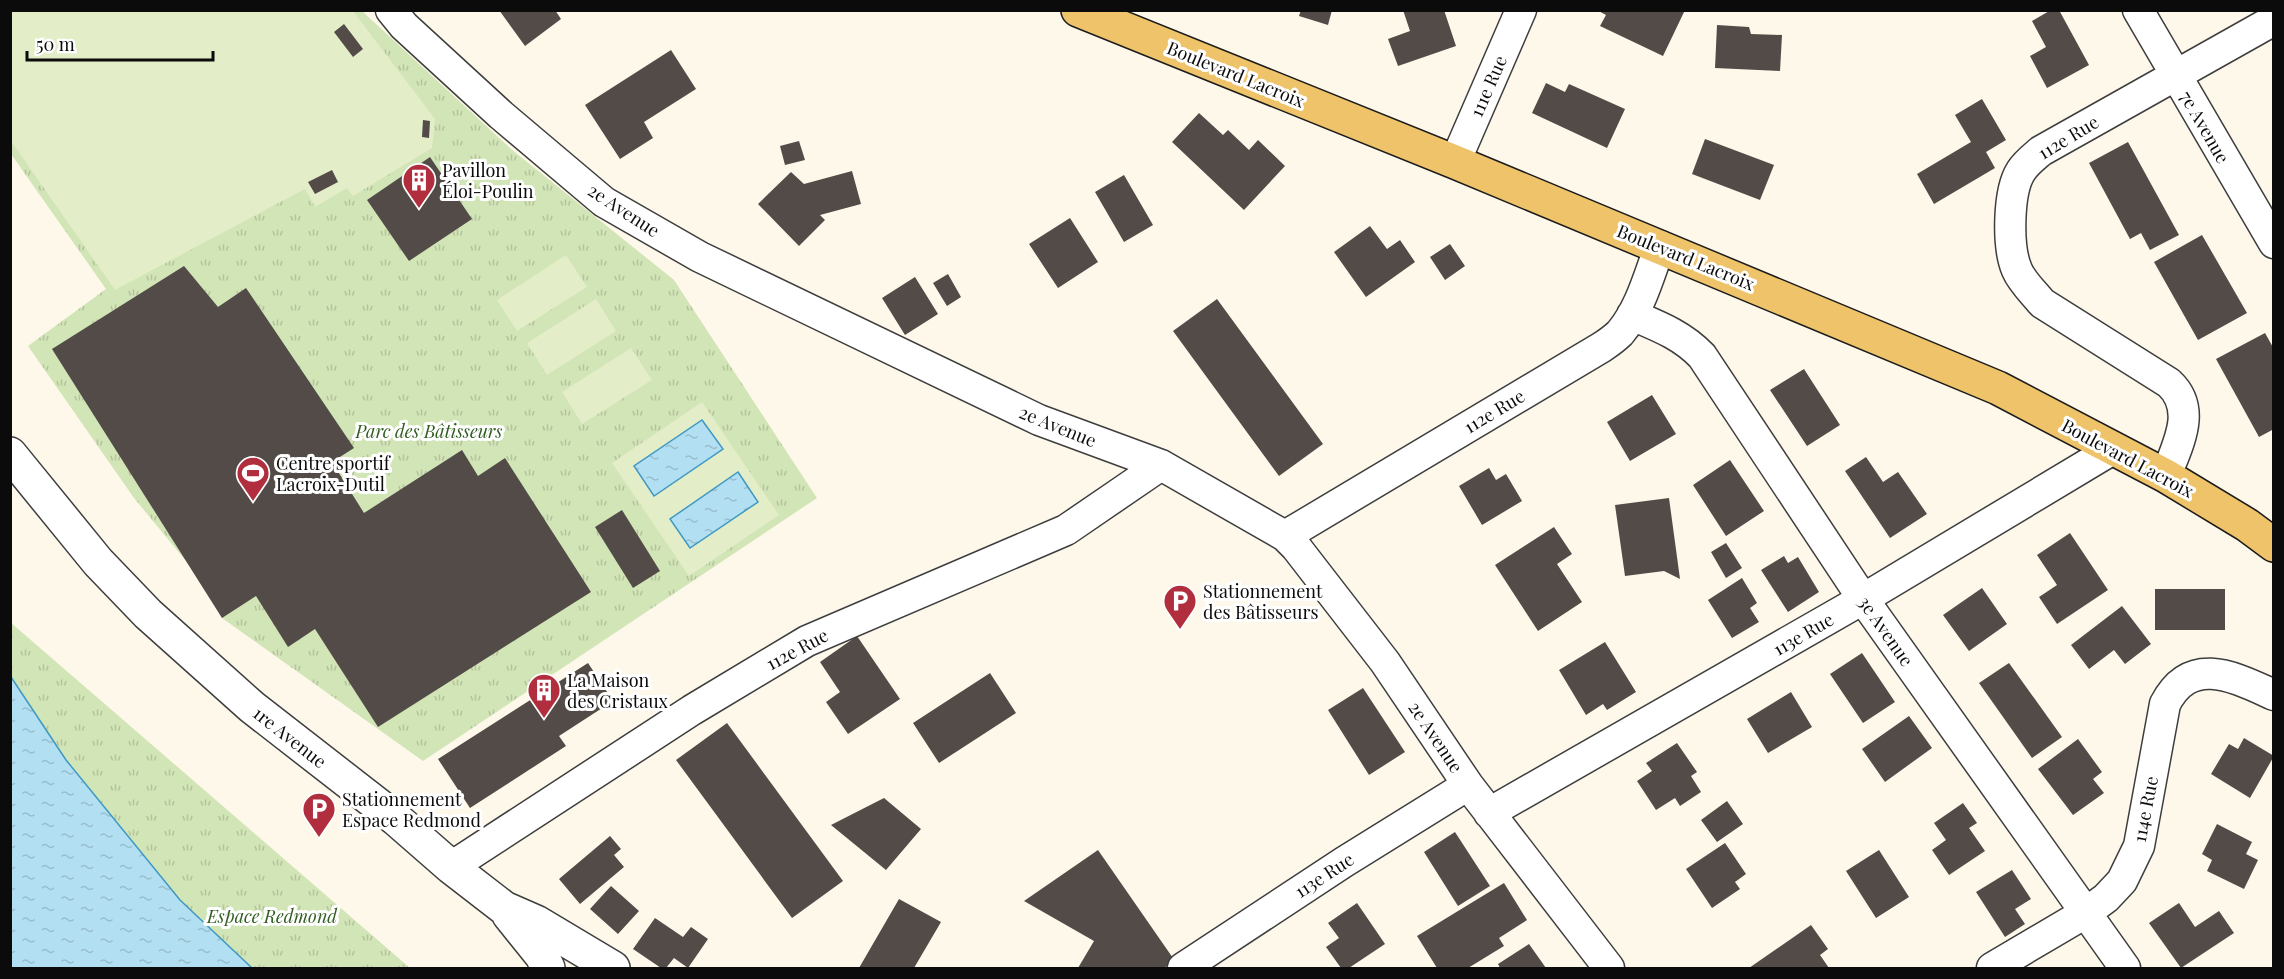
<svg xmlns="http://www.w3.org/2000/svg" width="2284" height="979" font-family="'Playfair Display',serif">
<defs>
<pattern id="grass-tufts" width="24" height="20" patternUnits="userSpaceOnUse" patternTransform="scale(1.5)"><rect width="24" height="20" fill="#d2e5b7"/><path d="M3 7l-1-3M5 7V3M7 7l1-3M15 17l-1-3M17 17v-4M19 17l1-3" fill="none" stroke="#b3c39c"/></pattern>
<pattern id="water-ripples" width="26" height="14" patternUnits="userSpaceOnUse" patternTransform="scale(1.5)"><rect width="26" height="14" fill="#b2dff1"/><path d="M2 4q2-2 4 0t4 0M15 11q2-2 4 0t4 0" fill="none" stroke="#98becd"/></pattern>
</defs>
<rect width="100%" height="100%" fill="#fef8ea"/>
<!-- grass -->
<path fill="url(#grass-tufts)" d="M 10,11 L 362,11 L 511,149 L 674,280 L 817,498 L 423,761 L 222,618 L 204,583 L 134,498 L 28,346 L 106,289 L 11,154 Z
M 10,622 L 410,968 L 252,968 L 248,966 L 180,900 L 66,760 L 11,677 Z"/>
<!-- pitch -->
<path fill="#e3edc8" d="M 10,11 L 353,11 L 435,119 L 432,148 L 353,196 L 347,188 L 315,207 L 305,189 L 115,290 L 11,141 Z
M 566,255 L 587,287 L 517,331 L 497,300 Z
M 596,299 L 616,331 L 547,375 L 527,343 Z
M 631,348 L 652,380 L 582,424 L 562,392 Z
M 702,402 L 779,515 L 689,576 L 612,463 Z"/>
<!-- water -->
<path fill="url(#water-ripples)" stroke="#3f98c3" stroke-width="1.5" d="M 702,420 L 723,449 L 654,496 L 634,466 Z
M 738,472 L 758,502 L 690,548 L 670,519 Z
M 11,677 L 66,760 L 180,900 L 252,968 L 11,968 Z"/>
<!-- building -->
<path fill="#524b48" d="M 499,10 L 555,10 L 561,19 L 525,46 Z
M 1301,10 L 1332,10 L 1328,25 L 1299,16 Z
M 1403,10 L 1444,10 L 1456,46 L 1398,66 L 1388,39 L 1410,31 Z
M 1597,10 L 1685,10 L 1663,56 L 1600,26 L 1606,15 Z
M 2051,10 L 2059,10 L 2089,65 L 2047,88 L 2030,56 L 2046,47 L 2032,21 Z
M 344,24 L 363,49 L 353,57 L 334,32 Z
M 1717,25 L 1749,27 L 1751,34 L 1782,35 L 1780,71 L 1715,68 Z
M 671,50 L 696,89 L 644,122 L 653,138 L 620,159 L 585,105 Z
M 1546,83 L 1565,92 L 1569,84 L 1625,109 L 1607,148 L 1532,113 Z
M 1982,99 L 2006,140 L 1986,152 L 1995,168 L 1934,204 L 1917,174 L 1971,142 L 1955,115 Z
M 1199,113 L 1223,135 L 1228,130 L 1249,150 L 1258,140 L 1285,166 L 1244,210 L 1172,142 Z
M 423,120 L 430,121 L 429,138 L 422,137 Z
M 1705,139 L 1774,165 L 1760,200 L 1692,174 Z
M 799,141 L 805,160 L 785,165 L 780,146 Z
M 2128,142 L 2179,235 L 2150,250 L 2141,233 L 2130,239 L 2089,163 Z
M 430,157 L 472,219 L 409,261 L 367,200 Z
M 332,170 L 338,182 L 315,194 L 308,182 Z
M 852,171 L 861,204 L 820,215 L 825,220 L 799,246 L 758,204 L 791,172 L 804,184 Z
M 1124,175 L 1153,225 L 1124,242 L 1095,192 Z
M 1070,218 L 1098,262 L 1058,288 L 1029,244 Z
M 1370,226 L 1387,249 L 1400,240 L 1415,262 L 1366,297 L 1334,252 Z
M 2202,235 L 2247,313 L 2198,340 L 2154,262 Z
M 1450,244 L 1465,266 L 1445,280 L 1430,257 Z
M 184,266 L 218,307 L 246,288 L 354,448 L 332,462 L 364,513 L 462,450 L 478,476 L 505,458 L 591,592 L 378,727 L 315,629 L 288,647 L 256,596 L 222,618 L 52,349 Z
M 948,274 L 961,297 L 947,306 L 933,283 Z
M 915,277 L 938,314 L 905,335 L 882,298 Z
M 1217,299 L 1323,444 L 1279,476 L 1173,331 Z
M 2265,333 L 2274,349 L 2274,429 L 2259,437 L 2216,359 Z
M 1804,369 L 1840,425 L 1807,446 L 1770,390 Z
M 1652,395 L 1676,434 L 1630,461 L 1607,422 Z
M 1866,457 L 1883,482 L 1898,472 L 1927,514 L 1890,538 L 1845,471 Z
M 1730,460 L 1764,511 L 1726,536 L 1693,485 Z
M 1489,468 L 1496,480 L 1506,474 L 1522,501 L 1482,525 L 1459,486 Z
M 1669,498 L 1680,579 L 1664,571 L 1625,576 L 1615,505 Z
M 622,510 L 660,571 L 633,588 L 595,527 Z
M 1554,527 L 1572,554 L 1557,564 L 1582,602 L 1538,631 L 1495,565 Z
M 2070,533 L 2108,590 L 2057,624 L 2039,597 L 2057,585 L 2037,555 Z
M 1726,543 L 1742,568 L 1726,578 L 1711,552 Z
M 1784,556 L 1788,563 L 1798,557 L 1819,592 L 1788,612 L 1761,570 Z
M 1742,578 L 1757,603 L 1750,608 L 1759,622 L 1732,638 L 1708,600 Z
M 1982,588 L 2007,624 L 1969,651 L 1943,615 Z
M 2155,589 L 2225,589 L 2225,630 L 2155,630 Z
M 2122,606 L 2151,644 L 2125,664 L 2114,650 L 2089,669 L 2071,645 Z
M 857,636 L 900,699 L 848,734 L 826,702 L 840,692 L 820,662 Z
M 1605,642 L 1636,692 L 1607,710 L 1603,704 L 1586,715 L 1559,670 Z
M 1862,653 L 1895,702 L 1863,723 L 1830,674 Z
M 588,663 L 613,701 L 559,736 L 566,746 L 470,808 L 438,759 Z
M 2009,663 L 2062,737 L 2032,758 L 1979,683 Z
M 990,673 L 1016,713 L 939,763 L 913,723 Z
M 1363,688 L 1405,752 L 1369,775 L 1328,710 Z
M 1791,692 L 1812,727 L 1768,753 L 1747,719 Z
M 1909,716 L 1932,748 L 1885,782 L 1862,749 Z
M 727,723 L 843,881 L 792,918 L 676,760 Z
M 2244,738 L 2274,756 L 2250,798 L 2211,774 L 2229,744 L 2238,749 Z
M 2078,739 L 2102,772 L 2093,779 L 2104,793 L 2073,815 L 2038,769 Z
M 1677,743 L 1697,772 L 1691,776 L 1701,792 L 1680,806 L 1675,798 L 1656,810 L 1637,781 L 1652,771 L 1646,763 Z
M 884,798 L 921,829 L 886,870 L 831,825 Z
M 1727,801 L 1743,824 L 1717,842 L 1701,820 Z
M 1963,803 L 1977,823 L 1969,828 L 1985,851 L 1949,875 L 1932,850 L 1946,840 L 1934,823 Z
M 2217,824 L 2252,842 L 2246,854 L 2258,860 L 2244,889 L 2207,871 L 2212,860 L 2202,854 Z
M 1455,832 L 1490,886 L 1458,906 L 1424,852 Z
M 610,836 L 621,849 L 614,855 L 624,867 L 580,904 L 559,879 Z
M 1725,843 L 1746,874 L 1735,882 L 1740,889 L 1712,908 L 1686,869 Z
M 1098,850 L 1175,961 L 1164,968 L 1078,968 L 1094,941 L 1024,901 Z
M 1879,850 L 1909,897 L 1876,918 L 1846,871 Z
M 2012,870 L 2031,899 L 2015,909 L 2025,924 L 2005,937 L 1976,892 Z
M 1504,883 L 1527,920 L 1499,938 L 1504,946 L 1468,968 L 1437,968 L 1417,936 Z
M 611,886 L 639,911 L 618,934 L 590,909 Z
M 899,899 L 941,922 L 914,968 L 859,968 Z
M 1357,903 L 1385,944 L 1349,968 L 1341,968 L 1326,947 L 1339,938 L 1328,923 Z
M 2179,903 L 2195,927 L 2219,911 L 2234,933 L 2181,968 L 2149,923 Z
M 655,918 L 683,937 L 691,927 L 708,939 L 688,968 L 674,958 L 666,968 L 661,968 L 633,949 Z
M 1811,925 L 1828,949 L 1820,955 L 1829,968 L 1749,968 Z
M 1529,944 L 1546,968 L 1500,968 L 1498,964 Z"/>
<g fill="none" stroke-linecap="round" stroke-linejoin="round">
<defs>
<path id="minor" d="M 391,10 L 404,26 L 501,115 L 604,202 L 700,257 L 1039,420 L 1161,465 L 1285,536 L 1296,547 L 1385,662 L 1468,785 L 1609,968
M 2138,10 L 2274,243
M 1455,162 L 1521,10
M 1632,315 C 1658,326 1682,335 1702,356 L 1863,599 L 2125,968
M 2166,476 C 2177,445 2198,410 2169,383 L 2042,303 C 2034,293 2022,282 2017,270 C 2007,247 2008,191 2021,171 C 2026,163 2034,157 2041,151 L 2274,20
M 1285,536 L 1602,347 C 1608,343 1615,338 1620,333 C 1641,308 1649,275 1660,246
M 1489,813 L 1863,599 L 2113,449
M 451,867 L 692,710 L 807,641 L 1066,530 L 1161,465
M 1183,968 L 1344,862 L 1468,785
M 1992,968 L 2087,912 L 2106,898 L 2122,881 L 2139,846 L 2165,704 C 2191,654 2234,677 2274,695"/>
<path id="tertiary" d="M 10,454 L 98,562 L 148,614 L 252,707 L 396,819 L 451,867 L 504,908 L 536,922 L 613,968
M 509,915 L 542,956 L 548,968"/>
<path id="primary" d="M 1078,10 L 1455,162 L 1998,388 L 2166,476 L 2247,525 L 2274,545"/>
</defs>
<!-- minor casing -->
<use href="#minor" stroke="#3e3e3e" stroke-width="33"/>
<!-- tertiary casing -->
<use href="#tertiary" stroke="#3e3e3e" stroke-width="36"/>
<!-- primary casing -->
<use href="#primary" stroke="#1c1c1c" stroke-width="36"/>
<!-- minor -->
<use href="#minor" stroke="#fff" stroke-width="30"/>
<!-- tertiary -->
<use href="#tertiary" stroke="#fff" stroke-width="33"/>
<!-- primary -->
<use href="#primary" stroke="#eec369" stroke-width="33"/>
</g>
<!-- icons -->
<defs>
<symbol id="building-pin" viewBox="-11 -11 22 30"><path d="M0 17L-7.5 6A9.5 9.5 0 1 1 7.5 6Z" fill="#b02e3e" stroke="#fff"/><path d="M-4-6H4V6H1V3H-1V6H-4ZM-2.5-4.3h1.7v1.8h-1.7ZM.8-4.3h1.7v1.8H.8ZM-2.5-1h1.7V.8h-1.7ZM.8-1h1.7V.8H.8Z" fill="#fff"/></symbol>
<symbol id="stadium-pin" viewBox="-11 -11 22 30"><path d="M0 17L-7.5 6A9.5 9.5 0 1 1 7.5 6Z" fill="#b02e3e" stroke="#fff"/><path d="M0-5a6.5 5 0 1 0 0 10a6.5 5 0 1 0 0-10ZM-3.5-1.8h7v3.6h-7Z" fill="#fff"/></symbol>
<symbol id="parking-pin" viewBox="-11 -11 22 30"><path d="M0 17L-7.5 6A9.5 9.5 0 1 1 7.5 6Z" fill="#b02e3e" stroke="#fff"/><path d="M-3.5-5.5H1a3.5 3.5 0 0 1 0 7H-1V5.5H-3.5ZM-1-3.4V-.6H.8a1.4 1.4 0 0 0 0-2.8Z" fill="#fff"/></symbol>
</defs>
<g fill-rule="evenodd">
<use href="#building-pin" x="400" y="161" width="38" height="52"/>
<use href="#stadium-pin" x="234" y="454" width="38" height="52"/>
<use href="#parking-pin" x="1161" y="582" width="38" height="52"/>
<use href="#building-pin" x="525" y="671" width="38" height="52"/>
<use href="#parking-pin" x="300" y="790" width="38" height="52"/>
</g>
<g text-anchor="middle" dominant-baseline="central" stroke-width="6" stroke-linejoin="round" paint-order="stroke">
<!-- street labels -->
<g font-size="18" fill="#0b0b0b" stroke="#fff">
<text transform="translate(1236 74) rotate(22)">Boulevard Lacroix</text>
<text transform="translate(1488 86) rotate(-66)">111e Rue</text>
<text transform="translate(2205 127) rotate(60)">7e Avenue</text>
<text transform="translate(2068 137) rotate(-31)">112e Rue</text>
<text transform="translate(624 210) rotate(33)">2e Avenue</text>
<text transform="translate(1686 257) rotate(22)">Boulevard Lacroix</text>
<text transform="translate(1494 411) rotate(-31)">112e Rue</text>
<text transform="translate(1058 426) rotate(22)">2e Avenue</text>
<text transform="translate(2128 458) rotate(28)">Boulevard Lacroix</text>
<text transform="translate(1886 631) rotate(55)">3e Avenue</text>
<text transform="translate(1803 634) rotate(-30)">113e Rue</text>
<text transform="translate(797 649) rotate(-28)">112e Rue</text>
<text transform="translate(290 737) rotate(38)">1re Avenue</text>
<text transform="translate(1436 737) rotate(56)">2e Avenue</text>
<text transform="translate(2145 809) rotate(-79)">114e Rue</text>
<text transform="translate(1324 875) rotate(-33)">113e Rue</text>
</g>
<!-- poi labels -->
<g font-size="18" fill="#0b0b0b" stroke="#fff" text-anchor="start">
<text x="442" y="170">Pavillon<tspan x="442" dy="21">Éloi-Poulin</tspan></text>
<text x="276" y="463">Centre sportif<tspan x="276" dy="21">Lacroix-Dutil</tspan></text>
<text x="1203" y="591">Stationnement<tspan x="1203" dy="21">des Bâtisseurs</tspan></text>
<text x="567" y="680">La Maison<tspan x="567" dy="21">des Cristaux</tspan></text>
<text x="342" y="799">Stationnement<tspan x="342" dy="21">Espace Redmond</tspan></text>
</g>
<!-- park labels -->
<g font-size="18" font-style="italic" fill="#325d21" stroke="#fff">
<text x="429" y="431">Parc des Bâtisseurs</text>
<text x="272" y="916">Espace Redmond</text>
</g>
</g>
<!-- border -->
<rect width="2284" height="979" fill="none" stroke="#0b0b0b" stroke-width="24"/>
<!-- scale -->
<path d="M27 51v9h186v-9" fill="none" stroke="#0b0b0b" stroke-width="3"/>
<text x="36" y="51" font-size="18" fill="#0b0b0b" stroke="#ffffff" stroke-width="4.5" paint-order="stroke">50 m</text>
</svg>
